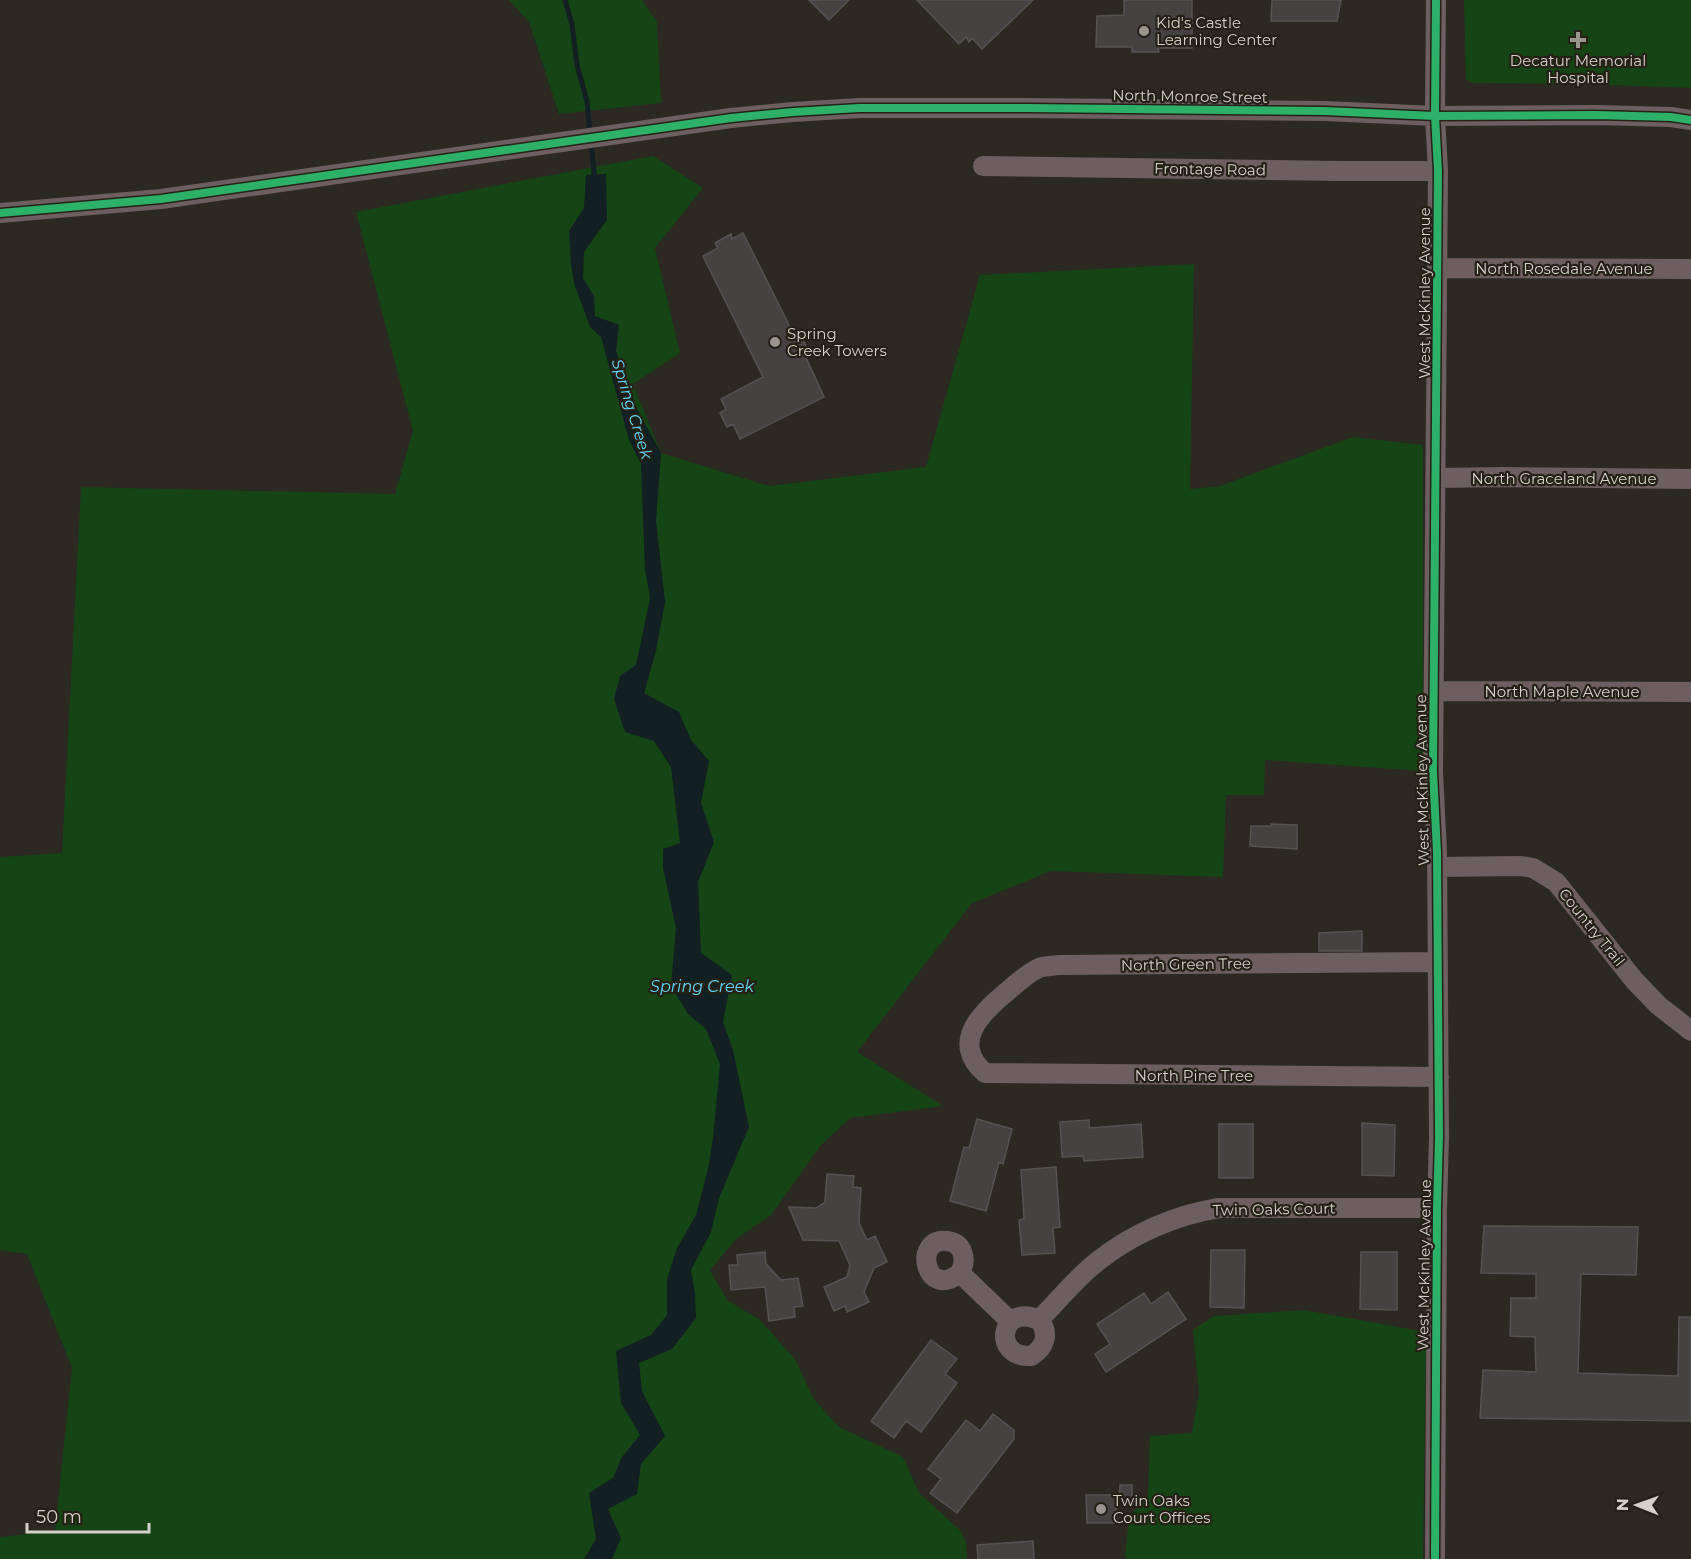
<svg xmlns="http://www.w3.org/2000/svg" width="1691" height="1559" font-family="Montserrat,sans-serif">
<rect width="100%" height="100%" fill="#2c2922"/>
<!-- green -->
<path fill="#154415" d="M 509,0 L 642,0 L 657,22 L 661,103 L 559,114 L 529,22 Z
M 1464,0 L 1691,0 L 1691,88 L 1583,84 L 1473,83 L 1466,79 Z
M 653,156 L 703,188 L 655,248 L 680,353 L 633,384 L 661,453 L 769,486 L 926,467 L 980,275 L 1194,264 L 1190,489 L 1220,486 L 1353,437 L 1423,445 L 1423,771 L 1265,760 L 1264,795 L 1226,795 L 1223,877 L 1051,871 L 972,903 L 857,1052 L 943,1106 L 850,1118 L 820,1146 L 771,1215 L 736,1239 L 710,1270 L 727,1300 L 760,1320 L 795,1359 L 813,1398 L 839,1427 L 903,1457 L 919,1493 L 961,1531 L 966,1543 L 967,1559 L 0,1559 L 0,1537 L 55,1531 L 72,1368 L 27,1254 L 0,1250 L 0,857 L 62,853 L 81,487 L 395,494 L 413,431 L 356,212 Z
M 1304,1310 L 1426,1332 L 1423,1559 L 1125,1559 L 1129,1517 L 1148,1497 L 1150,1436 L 1192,1433 L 1199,1393 L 1193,1330 L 1214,1316 Z"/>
<!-- water -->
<path fill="#121f23" d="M 606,174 L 607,220 L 584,252 L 583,278 L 594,296 L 595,316 L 619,325 L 616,351 L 637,409 L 661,453 L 656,521 L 665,602 L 656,651 L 644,693 L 679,712 L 691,740 L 709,761 L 701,803 L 714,842 L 698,882 L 701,953 L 732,975 L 723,1022 L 733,1050 L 749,1127 L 719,1198 L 711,1232 L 691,1270 L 695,1293 L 696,1318 L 672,1349 L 639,1363 L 642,1391 L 665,1436 L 641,1464 L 637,1494 L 608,1509 L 621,1538 L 612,1559 L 584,1559 L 596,1539 L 589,1493 L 613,1478 L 622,1457 L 640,1435 L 621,1403 L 616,1351 L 651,1335 L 667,1315 L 667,1279 L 677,1248 L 696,1215 L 708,1169 L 713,1138 L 720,1064 L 706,1029 L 688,1014 L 671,986 L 676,928 L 663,868 L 663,849 L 680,843 L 671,767 L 654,741 L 625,732 L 614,699 L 620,676 L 636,665 L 650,598 L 645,569 L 641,464 L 629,440 L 601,337 L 590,327 L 574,283 L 571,264 L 569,231 L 584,208 L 586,175 Z"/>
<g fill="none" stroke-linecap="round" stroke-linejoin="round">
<!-- stream -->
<path stroke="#121f23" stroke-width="5" d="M 565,0 L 572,24 L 577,65 L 587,101 L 590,134
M 591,143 L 595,181"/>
</g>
<!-- building -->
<path fill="#454342" stroke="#545351" stroke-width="1.5" d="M 809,0 L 849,0 L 829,20 Z
M 917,0 L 1033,0 L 982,49 L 972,38 L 969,42 L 966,37 L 959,44 Z
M 1124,0 L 1192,0 L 1192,48 L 1158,48 L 1159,52 L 1132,52 L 1132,47 L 1096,47 L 1097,16 L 1124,15 Z
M 1272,0 L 1341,0 L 1337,21 L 1271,21 Z
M 743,233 L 793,333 L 798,330 L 808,350 L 804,353 L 824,397 L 740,439 L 733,424 L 727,427 L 720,413 L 726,409 L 721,399 L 763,377 L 703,256 L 718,248 L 715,243 L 731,234 L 732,239 Z
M 1271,824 L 1297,825 L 1297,849 L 1250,846 L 1251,826 L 1271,826 Z
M 1362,931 L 1362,951 L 1319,951 L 1319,933 Z
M 977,1119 L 1012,1129 L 1003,1164 L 999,1162 L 986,1211 L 950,1201 L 964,1147 L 969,1148 Z
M 1089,1120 L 1089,1128 L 1141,1124 L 1143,1157 L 1084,1161 L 1083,1156 L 1062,1157 L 1060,1122 Z
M 1362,1123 L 1395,1125 L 1394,1176 L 1362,1175 Z
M 1219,1124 L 1253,1124 L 1253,1178 L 1219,1178 Z
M 1056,1167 L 1060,1227 L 1053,1228 L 1055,1253 L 1022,1255 L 1019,1220 L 1024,1219 L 1021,1170 Z
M 827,1174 L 854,1176 L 853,1187 L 861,1188 L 859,1223 L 867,1240 L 875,1236 L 887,1262 L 874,1268 L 864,1292 L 869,1302 L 847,1312 L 845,1306 L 834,1311 L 824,1287 L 847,1277 L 850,1265 L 839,1241 L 803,1240 L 789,1207 L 816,1208 L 825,1202 Z
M 1484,1226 L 1638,1227 L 1636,1275 L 1581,1274 L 1578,1373 L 1678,1376 L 1679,1317 L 1691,1317 L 1691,1421 L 1480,1418 L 1483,1370 L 1536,1372 L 1535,1337 L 1510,1336 L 1511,1298 L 1536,1298 L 1536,1274 L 1481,1273 Z
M 1211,1250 L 1245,1250 L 1244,1308 L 1210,1307 Z
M 765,1252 L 766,1264 L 781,1280 L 798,1278 L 803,1306 L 794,1307 L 795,1317 L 769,1321 L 765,1287 L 731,1290 L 729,1265 L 738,1265 L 737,1255 Z
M 1361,1252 L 1397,1252 L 1397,1310 L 1360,1309 Z
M 1168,1292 L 1186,1319 L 1106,1372 L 1095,1354 L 1110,1344 L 1097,1324 L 1144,1293 L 1151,1304 Z
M 931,1340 L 957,1359 L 945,1374 L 957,1383 L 921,1432 L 906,1421 L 894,1438 L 871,1421 Z
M 993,1414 L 1014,1430 L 1014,1439 L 957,1513 L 930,1493 L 941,1479 L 928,1469 L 966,1420 L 980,1431 Z
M 1120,1485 L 1132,1485 L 1132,1499 L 1119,1499 Z
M 1086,1495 L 1116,1495 L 1117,1523 L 1087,1523 Z
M 1033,1541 L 1034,1559 L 978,1559 L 977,1545 Z"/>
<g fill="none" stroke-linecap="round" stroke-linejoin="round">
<!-- minor -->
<path stroke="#6d5e60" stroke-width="20" d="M 983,166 L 1341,171 L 1438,171
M 0,213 L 161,199 L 731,118 L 793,112 L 859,108 L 1027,108 L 1325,111 L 1435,116 L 1596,115 L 1671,117 L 1691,120
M 1437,268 L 1691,269
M 1436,478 L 1504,477 L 1691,479
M 1434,691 L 1691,692
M 1437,867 L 1521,866 L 1533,868 L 1556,882 L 1634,980 L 1658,1005 L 1691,1031
M 1438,962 L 1058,965 C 1052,966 1045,966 1039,968 C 1028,973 1017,983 1009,990 C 983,1011 949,1042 985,1073 L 1439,1077
M 960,1273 C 967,1260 964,1243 947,1241 C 912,1237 925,1301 960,1273 L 1010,1321
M 1039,1320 C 1000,1302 991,1358 1031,1356 C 1045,1348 1050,1333 1039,1320 C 1058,1301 1076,1278 1098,1261 C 1132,1234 1175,1215 1219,1208 L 1437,1208
M 1435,1559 L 1437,1208 L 1439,1137 L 1437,852 L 1433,772 L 1438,171 L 1435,116 L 1436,0"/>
<defs>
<path id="cycleway" d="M 0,213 L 161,199 L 731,118 L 793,112 L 859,108 L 1027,108 L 1325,111 L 1435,116 L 1596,115 L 1671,117 L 1691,120
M 1435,1559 L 1437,1208 L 1439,1137 L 1437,852 L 1433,772 L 1438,171 L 1435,116 L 1436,0"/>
</defs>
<!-- cycleway casing -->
<use href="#cycleway" stroke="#252116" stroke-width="11"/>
<!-- cycleway -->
<use href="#cycleway" stroke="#2db169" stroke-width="8"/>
</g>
<!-- markers -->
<g fill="#99968f" stroke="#252116" stroke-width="2">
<circle cx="1144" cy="31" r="6"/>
<path d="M1575 31h6v6h6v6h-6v6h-6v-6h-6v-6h6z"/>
<circle cx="775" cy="342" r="6"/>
<circle cx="1101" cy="1509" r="6"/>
</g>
<g text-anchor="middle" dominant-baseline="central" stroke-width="4.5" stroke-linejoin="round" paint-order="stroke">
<!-- poi labels -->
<g font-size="15" fill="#d4d1ca" stroke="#252116" text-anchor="start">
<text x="1156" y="22">Kid's Castle<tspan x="1156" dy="17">Learning Center</tspan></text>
<text x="1578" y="60" text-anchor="middle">Decatur Memorial<tspan x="1578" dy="17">Hospital</tspan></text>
<text x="787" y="333">Spring<tspan x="787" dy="17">Creek Towers</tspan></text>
<text x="1113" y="1500">Twin Oaks<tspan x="1113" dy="17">Court Offices</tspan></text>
</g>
<!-- street labels -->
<g font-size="15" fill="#d4d1ca" stroke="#252116">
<text transform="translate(1190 96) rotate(1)">North Monroe Street</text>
<text transform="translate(1210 169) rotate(1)">Frontage Road</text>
<text x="1564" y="268">North Rosedale Avenue</text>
<text transform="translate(1424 293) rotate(-90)">West McKinley Avenue</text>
<text x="1564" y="478">North Graceland Avenue</text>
<text x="1562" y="691">North Maple Avenue</text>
<text transform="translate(1422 780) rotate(-91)">West McKinley Avenue</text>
<text transform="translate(1592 927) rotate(51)">Country Trail</text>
<text transform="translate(1186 964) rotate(-1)">North Green Tree</text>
<text x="1194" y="1075">North Pine Tree</text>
<text transform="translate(1274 1209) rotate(-1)">Twin Oaks Court</text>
<text transform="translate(1424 1265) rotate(-89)">West McKinley Avenue</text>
</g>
<!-- water labels -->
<g font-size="16" font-style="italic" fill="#63d7f6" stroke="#252116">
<text transform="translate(632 409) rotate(73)">Spring Creek</text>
<text x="702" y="986">Spring Creek</text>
</g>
</g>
<!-- north arrow -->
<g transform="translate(1637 1505) rotate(271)" stroke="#252116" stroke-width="4.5" paint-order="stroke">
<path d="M0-4.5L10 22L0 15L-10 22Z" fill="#d4d1ca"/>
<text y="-9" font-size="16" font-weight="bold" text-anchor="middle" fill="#d4d1ca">N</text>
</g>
<!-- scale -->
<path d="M27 1523v9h122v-9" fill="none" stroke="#d4d1ca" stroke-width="3"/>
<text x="36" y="1523" font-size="18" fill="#d4d1ca" stroke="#252116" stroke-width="4.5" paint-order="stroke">50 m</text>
</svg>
